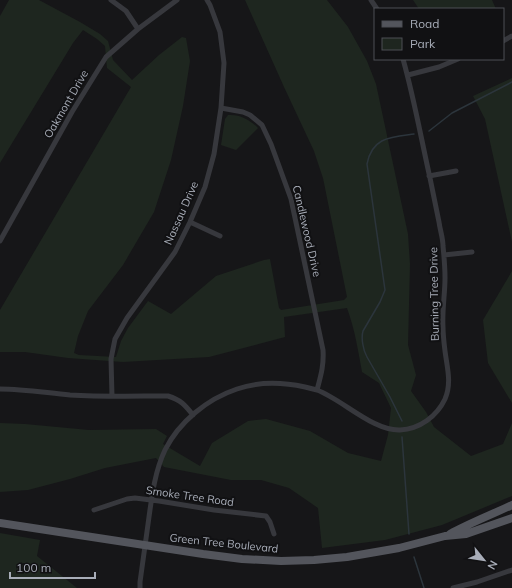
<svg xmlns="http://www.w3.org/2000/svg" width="512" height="588" font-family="Mulish,sans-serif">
<rect width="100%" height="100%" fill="#161618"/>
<!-- green -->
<path fill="#1e261f" d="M 9,0 L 39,0 L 80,22 L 100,34 L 108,41 L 113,60 L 132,80 L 159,55 L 182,37 L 186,38 L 190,61 L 183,106 L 171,160 L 154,212 L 123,265 L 88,311 L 78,336 L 74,353 L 79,355 L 116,357 L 121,341 L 128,328 L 148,301 L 171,314 L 216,276 L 264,260 L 270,259 L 279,308 L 281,310 L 344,300 L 347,297 L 323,178 L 314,151 L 284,87 L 245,0 L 327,0 L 348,27 L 367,61 L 376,84 L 408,234 L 410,264 L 408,345 L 416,375 L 411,391 L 426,412 L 434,427 L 471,456 L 503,444 L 512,423 L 512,496 L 442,525 L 385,540 L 322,548 L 318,508 L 289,488 L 261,480 L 231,480 L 164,467 L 156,458 L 105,468 L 70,479 L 28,490 L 0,492 L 0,423 L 25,424 L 89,430 L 156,429 L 167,436 L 163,444 L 200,466 L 212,443 L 248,421 L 266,419 L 310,431 L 348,453 L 381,461 L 388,435 L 391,408 L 379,383 L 362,372 C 358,350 355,330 347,308 L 284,317 L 285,337 L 209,357 L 123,362 L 68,358 L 25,352 L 0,352 L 0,310 L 131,87 L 107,68 L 105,46 L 97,39 L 83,30 L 73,43 L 0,163 L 0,16 Z
M 413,0 L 492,0 L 496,9 L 419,9 Z
M 512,78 L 512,242 L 485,119 L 473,96 Z
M 228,115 C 240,114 250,120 258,128 L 236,150 L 221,145 L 225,119 Z
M 512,271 L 512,403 L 488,363 L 483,320 Z
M 0,533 L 40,540 L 37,556 L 77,588 L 0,588 Z"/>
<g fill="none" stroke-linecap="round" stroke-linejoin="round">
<!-- stream -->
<path stroke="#2c353c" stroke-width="1.5" d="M 429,131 L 452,113 L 512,82
M 402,421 L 390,397 L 367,357 C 363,350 361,338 363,331 L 380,302 L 385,290 L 367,164 C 372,137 391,137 414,134
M 402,437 L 409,534
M 414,557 L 424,588"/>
<!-- street -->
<path stroke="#37383d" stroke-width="5" d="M 111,0 L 126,11 L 138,29
M 371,0 L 377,9
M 503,41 L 512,36
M 408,75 L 439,67 L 458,59
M 221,108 L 243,112 L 250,115 L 262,125 L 271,144 L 291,199 L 323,350 C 324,365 321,375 317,390
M 429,176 L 456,171
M 190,222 L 220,236
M 0,241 L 72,112 L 106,57 L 138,29 L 177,0
M 444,255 L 472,252
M 0,389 C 24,389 47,393 70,395 C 103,397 136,396 168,396 C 181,400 185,405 193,415
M 112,396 L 111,359 L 115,339 L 127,318 L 175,252 L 190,222 L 205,187 L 214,154 L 221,108 L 224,63 L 220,32 L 210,5 L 207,0
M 94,510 L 127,499 L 135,498 L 159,501 L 214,510 L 266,516 L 270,522 L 274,534
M 140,588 L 140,582 C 143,560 146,539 149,517 C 152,495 155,471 165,450 C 179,422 207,399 237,389 C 260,381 282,382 305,387 C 309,388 313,389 317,390 C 343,400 373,431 400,430 C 420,429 437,416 445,399 C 452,383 447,367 445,351 C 444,343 443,335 443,327 C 442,310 445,294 445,278 C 445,267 444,256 443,246 C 443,238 440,230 439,222 C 436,207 433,193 430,178 C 421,138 414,98 403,59
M 453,588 L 477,582 L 512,570"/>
<!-- primary -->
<path stroke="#53555c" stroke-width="8" d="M 0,523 L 203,554 L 242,559 L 281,561 L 314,560 L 347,557 L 399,548 L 445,536 L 466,534 L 512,518
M 450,534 C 470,523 491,515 512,505"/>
</g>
<g text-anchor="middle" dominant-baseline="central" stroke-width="4" stroke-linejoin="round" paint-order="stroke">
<!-- street labels -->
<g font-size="11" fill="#a8adb8" stroke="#111113">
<text transform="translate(66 104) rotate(-60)">Oakmont Drive</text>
<text transform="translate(181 213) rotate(-66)">Nassau Drive</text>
<text transform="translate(307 231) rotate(77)">Candlewood Drive</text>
<text transform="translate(434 294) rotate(-91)">Burning Tree Drive</text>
<text transform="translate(190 496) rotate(8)">Smoke Tree Road</text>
<text transform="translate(224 543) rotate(6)">Green Tree Boulevard</text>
</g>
</g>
<!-- legend -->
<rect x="374" y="8" width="130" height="52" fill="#111113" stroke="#4d4f55"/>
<rect x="382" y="21" width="20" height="6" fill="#53555c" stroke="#4d4f55"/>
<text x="410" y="28" font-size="12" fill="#a8adb8">Road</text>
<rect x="382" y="38" width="20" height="12" fill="#1e261f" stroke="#4d4f55"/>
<text x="410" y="48" font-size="12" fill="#a8adb8">Park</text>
<!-- north arrow -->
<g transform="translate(484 560) rotate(120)" stroke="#111113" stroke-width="3" paint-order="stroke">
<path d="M0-3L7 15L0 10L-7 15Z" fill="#a8adb8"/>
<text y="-6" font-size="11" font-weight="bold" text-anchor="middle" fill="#a8adb8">N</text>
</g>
<!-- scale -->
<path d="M10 572v6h85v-6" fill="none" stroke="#a8adb8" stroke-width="2"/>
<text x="16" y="572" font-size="12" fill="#a8adb8" stroke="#111113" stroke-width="3" paint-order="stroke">100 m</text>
</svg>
